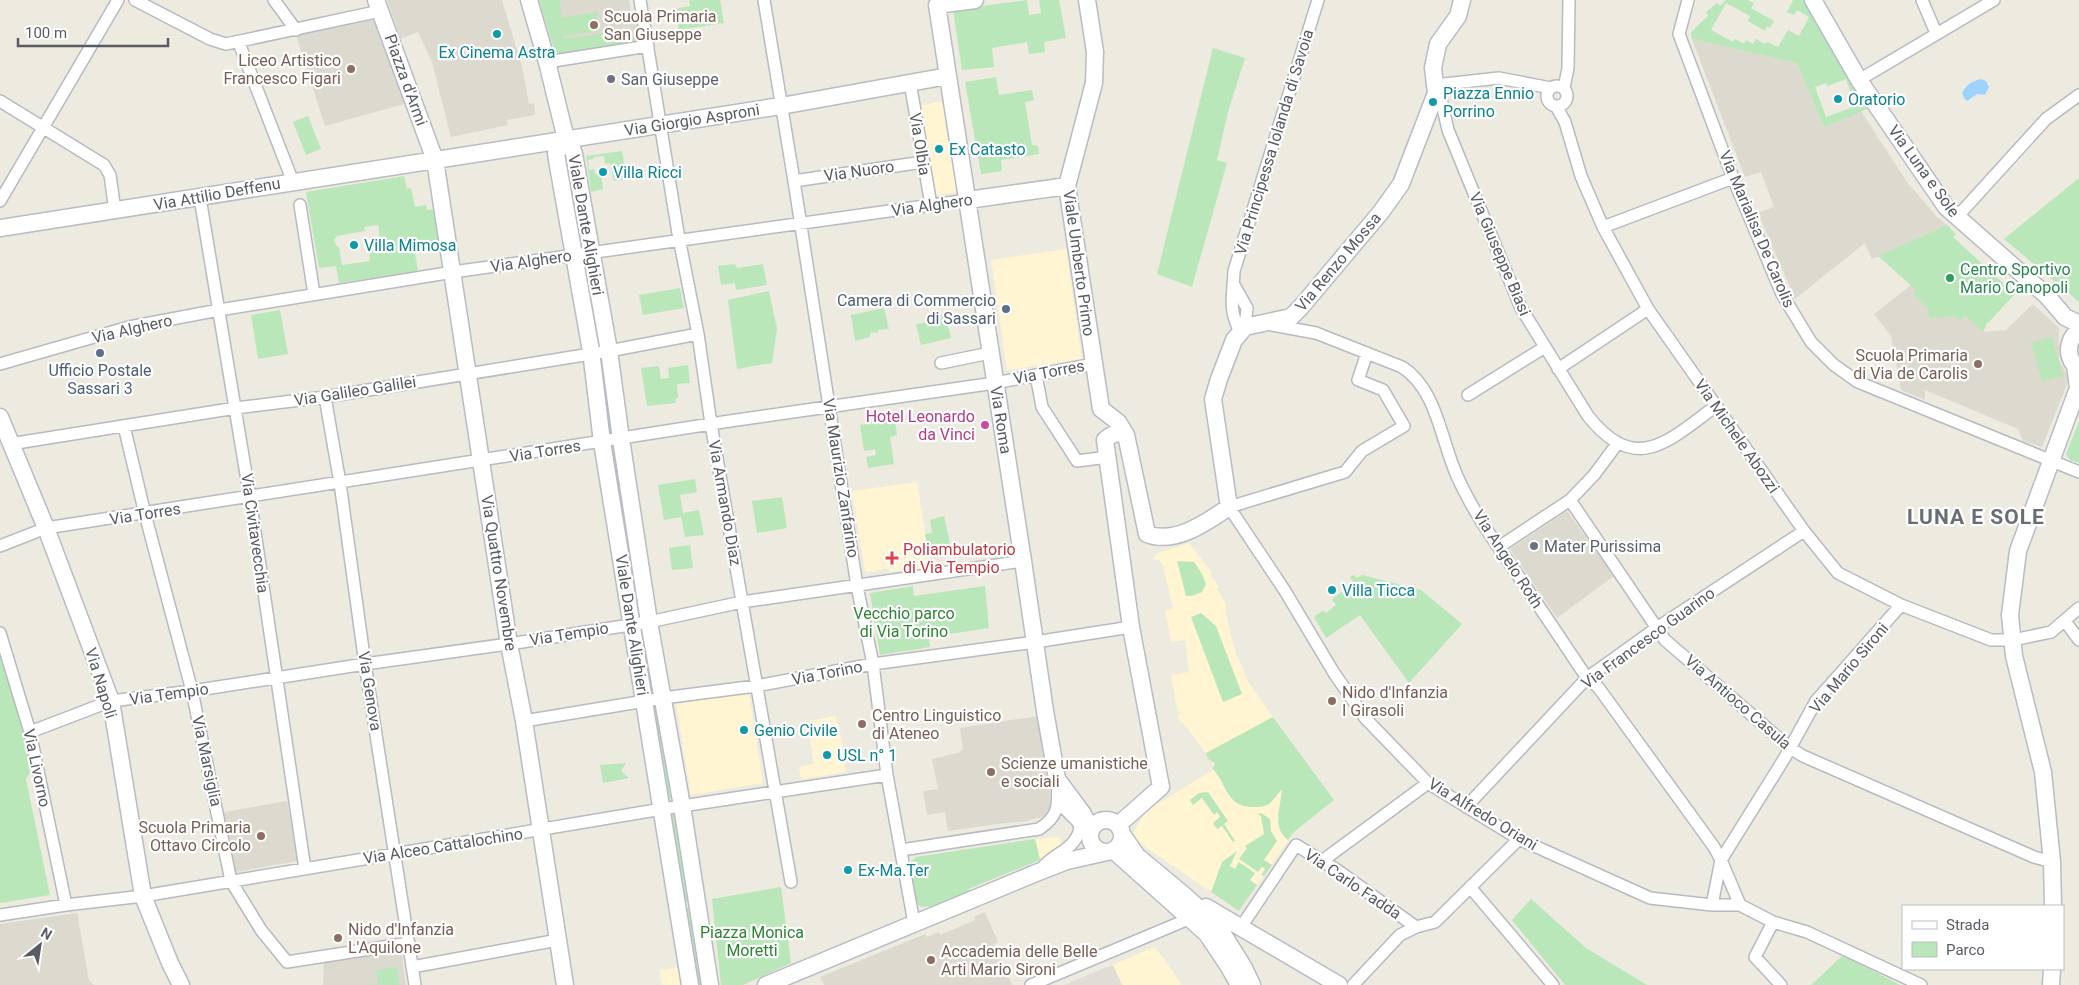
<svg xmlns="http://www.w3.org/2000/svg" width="2079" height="985" font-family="Roboto,sans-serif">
<rect width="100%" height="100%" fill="#edeadf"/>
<!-- commercial -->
<path fill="#fff5d2" d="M 943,101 L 957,192 L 935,196 L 921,105 Z
M 1066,249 L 1082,359 L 1007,370 L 991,260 Z
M 917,482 L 931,567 L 890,572 L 889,568 L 877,570 L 876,572 L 865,571 L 852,491 Z
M 1189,543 L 1212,573 L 1211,575 L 1219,587 L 1217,589 L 1226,604 L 1226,614 L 1235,651 L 1250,685 L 1334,800 L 1294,832 L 1239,911 L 1135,840 L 1132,834 L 1146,811 L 1213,770 L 1215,763 L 1208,759 L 1206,753 L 1182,722 L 1180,722 L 1178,715 L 1181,713 L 1177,709 L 1171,675 L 1189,672 L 1185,640 L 1171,642 L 1165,610 L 1173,608 L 1162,563 L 1157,559 L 1153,560 L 1156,554 Z
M 749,693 L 763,783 L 691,795 L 676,704 Z
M 836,716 L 837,724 L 839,724 L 846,772 L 801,779 L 799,767 L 814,764 L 807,721 Z
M 1059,837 L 1062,847 L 1040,860 L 1035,839 Z
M 1155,947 L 1182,985 L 1064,985 Z
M 681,967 L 684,985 L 662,985 L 659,970 Z"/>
<!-- industrial -->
<path fill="#e0ddd7" d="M 1113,965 L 1122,985 L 1064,985 L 1104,968 Z"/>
<!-- education -->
<path fill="#dcd9ce" d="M 387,0 L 502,0 L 522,67 L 529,104 L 534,103 L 535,115 L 507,120 L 508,125 L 451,137 L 432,62 L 418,32 L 401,39 Z
M 539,0 L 629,0 L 631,11 L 639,16 L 644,42 L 556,55 Z
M 378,18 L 408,103 L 325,126 L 296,35 Z
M 1692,39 L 1797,63 L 1824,127 L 1861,111 L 1907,182 L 1936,216 L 1947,225 L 1872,259 L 1865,243 L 1795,299 L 1758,213 L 1774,207 L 1761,172 L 1745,177 Z
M 1911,285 L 1916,290 L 1914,295 L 1928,308 L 1954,316 L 1965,316 L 1983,332 L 2006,330 L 2033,304 L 2059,328 L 2059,360 L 2068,377 L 2067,384 L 2042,447 L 2023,441 L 2018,429 L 1925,390 L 1925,400 L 1901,390 L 1891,336 L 1874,314 Z
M 1567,511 L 1614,576 L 1557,618 L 1510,549 Z
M 1038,716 L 1047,779 L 1049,779 L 1051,788 L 1049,788 L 1051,806 L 1047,814 L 1042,817 L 1029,820 L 1028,821 L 997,824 L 948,831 L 945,812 L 927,815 L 923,791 L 938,789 L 932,759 L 958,753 L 963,749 L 960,728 Z
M 287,801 L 298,861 L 235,872 L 224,812 Z
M 985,912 L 998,942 L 994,944 L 1012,985 L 824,985 L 820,977 L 925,934 L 927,937 L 939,932 L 940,935 L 975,920 L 974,917 Z
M 77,913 L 89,980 L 94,985 L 0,985 L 0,924 Z
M 401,950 L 406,985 L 323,985 L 324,960 Z"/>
<!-- green -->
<path fill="#b9e7b9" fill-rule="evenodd" d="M 539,0 L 560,0 L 561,18 L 597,12 L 599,31 L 565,36 L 562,22 L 564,39 L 613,32 L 616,40 L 643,35 L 644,42 L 556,55 Z
M 689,0 L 720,0 L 724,23 L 679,30 L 675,9 L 690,6 Z
M 1027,0 L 1029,15 L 1041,13 L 1039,0 L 1059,0 L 1066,38 L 1044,42 L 1045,52 L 1029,54 L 1027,42 L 992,48 L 994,67 L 962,70 L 953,10 Z
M 1726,0 L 1748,0 L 1754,3 L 1751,8 L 1774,21 L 1770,28 L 1767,26 L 1765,31 L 1748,21 L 1750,16 L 1726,3 L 1711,30 L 1733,42 L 1735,39 L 1744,44 L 1746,40 L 1753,44 L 1756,39 L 1765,44 L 1767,42 L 1778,47 L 1788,30 L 1799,36 L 1809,17 L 1797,10 L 1794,15 L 1787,12 L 1793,0 L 1805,0 L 1867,109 L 1824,127 L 1797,63 L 1692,39 L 1691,32 L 1708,16 L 1706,12 L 1717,3 L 1720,6 ZM 1846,79 L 1851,93 L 1854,92 L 1859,105 L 1826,117 L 1815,87 L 1826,83 L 1828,86 Z
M 1213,48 L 1245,58 L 1228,112 L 1217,160 L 1227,163 L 1192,287 L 1157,274 Z
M 996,77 L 999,95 L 1032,90 L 1034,100 L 1025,102 L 1032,145 L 1038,146 L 1039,154 L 1001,160 L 1002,171 L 981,174 L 965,82 Z
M 308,116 L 321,149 L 306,155 L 293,122 Z
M 622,151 L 627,179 L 614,181 L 610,163 L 605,164 L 604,156 L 594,157 L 594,159 L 588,160 L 589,170 L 594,169 L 595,174 L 601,174 L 603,189 L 591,192 L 586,156 Z
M 404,176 L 407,189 L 411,188 L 415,207 L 426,205 L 427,210 L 436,209 L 438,238 L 442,240 L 442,243 L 414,247 L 418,271 L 339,283 L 336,266 L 319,268 L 306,192 ZM 378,225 L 380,238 L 377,239 L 377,243 L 373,244 L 372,253 L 369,254 L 370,261 L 342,265 L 339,248 L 336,245 L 334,240 L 337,236 L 365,231 L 364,227 Z
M 2079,178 L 2079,302 L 2004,239 Z
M 1947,225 L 1956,234 L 1953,237 L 2015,294 L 1987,324 L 1983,332 L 1965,316 L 1960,321 L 1954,316 L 1929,318 L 1928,308 L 1914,295 L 1916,290 L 1878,256 Z
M 735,264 L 737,268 L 763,264 L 767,285 L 736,290 L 735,283 L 721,285 L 718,266 Z
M 680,288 L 684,308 L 643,315 L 639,295 Z
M 769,291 L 777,329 L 772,363 L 737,369 L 728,300 Z
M 884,308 L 889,329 L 878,330 L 878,332 L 870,333 L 870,337 L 855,341 L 851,315 Z
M 280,310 L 288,354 L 258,359 L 251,315 Z
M 951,314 L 952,319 L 947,321 L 951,338 L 921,345 L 916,324 L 929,322 L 927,317 Z
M 2052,337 L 2063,376 L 2042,381 L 2031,343 Z
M 688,365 L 690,383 L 677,384 L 678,398 L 675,399 L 676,403 L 647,406 L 641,368 L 659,366 L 661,379 L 669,378 L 668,368 Z
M 895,420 L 897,435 L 890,437 L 894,464 L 868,468 L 866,457 L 876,455 L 875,449 L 864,451 L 860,425 Z
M 2079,422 L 2079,463 L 2070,460 L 2066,454 Z
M 621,465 L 641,599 L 630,600 L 611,467 Z
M 695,479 L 697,492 L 680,495 L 683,513 L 699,510 L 704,535 L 685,537 L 681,517 L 664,520 L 658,485 Z
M 782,497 L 787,528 L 757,533 L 752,501 Z
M 944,516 L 950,544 L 927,548 L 925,534 L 932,533 L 930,520 Z
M 690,545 L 693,568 L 672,570 L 669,548 Z
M 1177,561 L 1194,562 L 1202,574 L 1206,584 L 1202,592 L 1192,596 L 1186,596 Z
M 1354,575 L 1357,578 L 1362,575 L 1421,590 L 1462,624 L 1409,683 L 1360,615 L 1326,638 L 1314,617 L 1323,610 L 1326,613 L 1336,605 L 1332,599 L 1354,583 L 1350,577 Z
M 913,586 L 914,596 L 985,586 L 989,628 L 929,637 L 930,647 L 880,655 L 870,593 Z
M 1201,613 L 1216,626 L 1242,694 L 1223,702 L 1191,617 Z
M 0,656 L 34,767 L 26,779 L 50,895 L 0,903 Z
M 660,710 L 675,798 L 663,800 L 648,712 Z
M 1273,717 L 1334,800 L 1294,832 L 1288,840 C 1271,828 1281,806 1282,789 C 1278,793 1274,800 1269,804 C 1264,807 1258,807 1253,807 C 1226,807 1227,784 1213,769 L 1215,763 L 1208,759 L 1206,753 Z
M 626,763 L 621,771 L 629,778 L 603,783 L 600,765 Z
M 1208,792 L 1228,821 L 1224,824 L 1235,841 L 1233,842 L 1222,826 L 1217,829 L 1213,823 L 1220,817 L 1217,812 L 1214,815 L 1202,798 L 1193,805 L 1190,800 L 1199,793 Z
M 679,811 L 692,901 L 679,903 L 666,813 Z
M 1261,813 L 1270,819 L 1271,831 L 1277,841 L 1264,860 L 1272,865 L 1264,876 L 1261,875 L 1265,869 L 1262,867 L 1258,872 L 1239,859 L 1247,848 L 1245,846 L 1264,834 L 1261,816 L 1257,814 Z
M 1035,839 L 1040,860 L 968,889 L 969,891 L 934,906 L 921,907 C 910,900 909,874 910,862 L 916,857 Z
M 1237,851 L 1230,866 L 1235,869 L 1239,862 L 1255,873 L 1250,880 L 1257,885 L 1239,911 L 1211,892 L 1222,862 Z
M 781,887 L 791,963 L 743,985 L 721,985 L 712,899 Z
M 1531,899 L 1586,948 L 1647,985 L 1565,985 L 1512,920 Z
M 693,907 L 705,985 L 692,985 L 680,909 Z
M 1843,955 L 1900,985 L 1811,985 Z
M 397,967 L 399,985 L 378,985 L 376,970 Z"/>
<!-- water -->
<path fill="#9dd3ff" d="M 1981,79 L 1986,81 L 1989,87 L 1985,95 L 1977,94 L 1967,101 L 1964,98 L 1962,93 C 1966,85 1972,81 1981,79 Z"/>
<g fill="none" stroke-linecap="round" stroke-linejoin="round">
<defs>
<path id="street" d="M 135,0 L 210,39 L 226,44 L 380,11
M 274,0 L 296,30
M 640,0 L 678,233 L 698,334 L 711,424 L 791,882
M 764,0 L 794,181 L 857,586 L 873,664 L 887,775 L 914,923
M 1688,0 L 1679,34 L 1733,178 L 1782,294 L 1811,342 L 1834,365 L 1858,382 L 2079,472
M 1922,0 L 1936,33
M 239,43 L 293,182
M 547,62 L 648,46
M 1859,80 L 1994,0
M 910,82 L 931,205
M 1435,85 L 1499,78 L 1551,88
M1547 96a10 10 0 1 1 20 0a10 10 0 1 1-20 0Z
M 1564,88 L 1568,68 L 1569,0
M 1436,93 L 1441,99 L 1448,130 L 1521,308 L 1588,416 C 1636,476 1668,441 1716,406
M 0,101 L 104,165 L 110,175 L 115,211
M 1556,106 L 1565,122 L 1581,176 L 1603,227 L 1648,309 L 1804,531 L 1838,573 L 1901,605 L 1991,640 L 2013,640 L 2051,632 L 2079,608
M 794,181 L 923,162
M 200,198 L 250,498 L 305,869
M 0,201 L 118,0
M 300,205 L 314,294
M 1956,218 L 2046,119 L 2079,95
M 1603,227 L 1733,178
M 1234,285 L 1247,308 L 1245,327
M 1272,325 L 1316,333 L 1402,367 C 1437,389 1441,441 1457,476 C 1472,510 1494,541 1515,571 C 1539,606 1563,642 1587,678 L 1598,687 L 1714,847 L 1721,860 L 1740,905
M 1240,332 C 1228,308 1233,297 1234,271 L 1318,0
M 1367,353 L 1358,380 L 1383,390 L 1404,426 L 1362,451 L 1345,472 L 1229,507 L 1285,591 L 1334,673 L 1366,719 L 1428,783 L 1519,839 L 1650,898 L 1712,905 L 1740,905 L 1773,922 L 1807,932 L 1921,985
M 941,363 L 990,353
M 0,364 L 129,327 L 219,310 L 453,272 L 968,200
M 1558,369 L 1648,309
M 1036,375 L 1042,407 L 1077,461 L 1108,457
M 1468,395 L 1545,347
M 325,397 L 340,483 L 365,664 L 415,985
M 124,426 L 145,514 L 192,691 L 231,881 L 261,930 L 287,962 L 409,943
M 10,444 L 236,408 L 325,397 L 609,351 L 698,334
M 1570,500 L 1665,640 L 1790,748 L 1803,756 L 2034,857 L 2052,862
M 0,546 L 46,528 L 730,421 L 995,383 L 1093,364
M 1499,547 L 1570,500 L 1594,475 L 1617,444
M 2065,621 L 2079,640
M 0,633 L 30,732 L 66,905
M 524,721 L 663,698 L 756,686 L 873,664 L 1035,642 L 1131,627
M 30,732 L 111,701 L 192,691 L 365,664 L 522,642 L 649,622 L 742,602 L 1023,561
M 1466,807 L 1587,678 L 1658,627 L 1804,531
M 901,850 L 1039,829 C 1061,815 1058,803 1057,779
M 1322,861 L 1428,783
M 1043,867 C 1055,852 1074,851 1080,829 L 1078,822 L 1058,802
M 1470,887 L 1553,985
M 1712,905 L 1721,860 L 1784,759 L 1816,701 L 1901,605
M 0,915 L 66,905 L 143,896 L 662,809 L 887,775
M 1773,922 L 1755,957 L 1781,985
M 1241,927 L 1296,845 L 1337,870 L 1416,927
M 412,967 L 558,940
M 1031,985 L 1191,918
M 1353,985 L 1400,935 L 1416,927 L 1435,922 L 1519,839"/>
<path id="secondary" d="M 376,0 L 435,160 L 509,644 L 524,721 L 565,985
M 529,0 L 547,62 L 566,139 L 572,148 L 574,154 L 609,351 L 621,439 L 649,622 L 682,806 L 710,985
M 975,0 L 937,5 L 1023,561 L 1045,711 L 1057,779 L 1083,814 L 1091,830
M 1087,0 L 1095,52 L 1094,83 L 1067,186 L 1101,409 L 1118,422 L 1126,435 L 1147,534 C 1175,545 1207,522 1229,507 L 1213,399 L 1219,379 L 1234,340 L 1245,327 L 1291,317 L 1301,307 L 1381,212 L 1401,184 L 1436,93 L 1433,68 L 1438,44 L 1458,16 L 1462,0
M 1813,0 L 1859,80 L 1946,207 L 2047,296 L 2065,317 L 2079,324
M 566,139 L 556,153 L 557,160 L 591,351 L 602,442 L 690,985
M 968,200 L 1067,186
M 0,228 L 781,106 L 948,76
M 2079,330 C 2066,341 2065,358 2079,369
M 0,417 L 46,528 L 111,701 L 143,896 L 170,963 L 181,985
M1090 836a16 16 0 1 1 32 0a16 16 0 1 1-32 0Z
M 1118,825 L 1161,787 L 1131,627 L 1105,440 C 1113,433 1117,432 1126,435
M 1122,834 L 1137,856 L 1184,895 L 1218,926 L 1244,968 L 1252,985
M 1113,850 L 1207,934 L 1229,967 L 1239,985
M 2053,906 L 2052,862 L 2043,772 L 2014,656 L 2010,615 L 2018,551 L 2078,388 L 2075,365
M 1206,907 L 1339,985
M 766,985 L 1036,873 L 1067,861 L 1107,852
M 2051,985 L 2052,969"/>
</defs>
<!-- street casing -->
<use href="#street" stroke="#b7bac0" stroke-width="14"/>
<!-- secondary casing -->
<use href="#secondary" stroke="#b8bcc3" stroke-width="19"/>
<!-- street -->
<use href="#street" stroke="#fff" stroke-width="11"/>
<!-- secondary -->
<use href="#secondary" stroke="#fff" stroke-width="16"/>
</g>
<!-- markers -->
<g fill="#8d6e63" stroke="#fff" stroke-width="2">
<circle cx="594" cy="25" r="5"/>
<circle cx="351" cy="69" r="5"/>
<circle cx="1978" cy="364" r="5"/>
<circle cx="1332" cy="701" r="5"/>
<circle cx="862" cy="724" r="5"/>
<circle cx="991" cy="772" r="5"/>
<circle cx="261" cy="836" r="5"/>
<circle cx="338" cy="938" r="5"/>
<circle cx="931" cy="960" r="5"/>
</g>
<g fill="#0f9aa8" stroke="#fff" stroke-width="2">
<circle cx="497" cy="34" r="5"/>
<circle cx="1838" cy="99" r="5"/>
<circle cx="1433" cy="102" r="5"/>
<circle cx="939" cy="149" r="5"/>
<circle cx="603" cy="172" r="5"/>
<circle cx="354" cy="245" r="5"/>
<circle cx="1332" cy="590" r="5"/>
<circle cx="744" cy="730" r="5"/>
<circle cx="827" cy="755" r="5"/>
<circle cx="848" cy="870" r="5"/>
</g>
<g fill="#6b7280" stroke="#fff" stroke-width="2">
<circle cx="611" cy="79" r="5"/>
<circle cx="1534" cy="546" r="5"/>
</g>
<circle fill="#2e9e5b" stroke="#fff" stroke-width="2" cx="1950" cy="278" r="5"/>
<g fill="#5c6f8a" stroke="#fff" stroke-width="2">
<circle cx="1006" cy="309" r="5"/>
<circle cx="100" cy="353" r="5"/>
</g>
<circle fill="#d1479c" stroke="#fff" stroke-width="2" cx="985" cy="425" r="5"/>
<path fill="#e0444e" stroke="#fff" stroke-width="2" d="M889.5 550.5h5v5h5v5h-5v5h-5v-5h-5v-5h5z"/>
<g text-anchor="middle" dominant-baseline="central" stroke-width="4.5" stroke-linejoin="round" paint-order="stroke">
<!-- education labels -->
<g font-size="16" fill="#785e54" stroke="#fff" text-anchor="start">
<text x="604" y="16">Scuola Primaria<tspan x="604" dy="18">San Giuseppe</tspan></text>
<text x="341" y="60" text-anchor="end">Liceo Artistico<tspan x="341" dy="18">Francesco Figari</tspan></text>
<text x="1968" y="355" text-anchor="end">Scuola Primaria<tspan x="1968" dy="18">di Via de Carolis</tspan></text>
<text x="1342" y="692">Nido d'Infanzia<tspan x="1342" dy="18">I Girasoli</tspan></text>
<text x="872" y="715">Centro Linguistico<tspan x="872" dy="18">di Ateneo</tspan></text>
<text x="1001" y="763">Scienze umanistiche<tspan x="1001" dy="18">e sociali</tspan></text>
<text x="251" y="827" text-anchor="end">Scuola Primaria<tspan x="251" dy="18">Ottavo Circolo</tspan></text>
<text x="348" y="929">Nido d'Infanzia<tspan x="348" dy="18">L'Aquilone</tspan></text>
<text x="941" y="951">Accademia delle Belle<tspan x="941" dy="18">Arti Mario Sironi</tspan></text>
</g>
<!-- culture labels -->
<g font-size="16" fill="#0d838f" stroke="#fff" text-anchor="start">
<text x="497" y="52" text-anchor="middle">Ex Cinema Astra</text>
<text x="1443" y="93">Piazza Ennio<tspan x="1443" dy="18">Porrino</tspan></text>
<text x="1848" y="99">Oratorio</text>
<text x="949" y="149">Ex Catasto</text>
<text x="613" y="172">Villa Ricci</text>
<text x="364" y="245">Villa Mimosa</text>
<text x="1342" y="590">Villa Ticca</text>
<text x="754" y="730">Genio Civile</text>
<text x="837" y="755">USL n° 1</text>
<text x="858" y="870">Ex-Ma.Ter</text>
</g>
<!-- worship labels -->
<g font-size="16" fill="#5b616d" stroke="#fff" text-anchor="start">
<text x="621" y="79">San Giuseppe</text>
<text x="1544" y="546">Mater Purissima</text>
</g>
<!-- street labels -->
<g font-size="16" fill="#585c62" stroke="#fff">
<text transform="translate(406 80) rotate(70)">Piazza d'Armi</text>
<text transform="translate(692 120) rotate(-9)">Via Giorgio Asproni</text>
<text transform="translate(1274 142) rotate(-73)">Via Principessa Iolanda di Savoia</text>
<text transform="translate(920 144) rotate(81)">Via Olbia</text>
<text transform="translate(859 171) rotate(-8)">Via Nuoro</text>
<text transform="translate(1924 171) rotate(54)">Via Luna e Sole</text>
<text transform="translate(217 194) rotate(-10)">Via Attilio Deffenu</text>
<text transform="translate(932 205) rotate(-8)">Via Alghero</text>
<text transform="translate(586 225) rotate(80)">Viale Dante Alighieri</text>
<text transform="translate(1757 229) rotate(67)">Via Marialisa De Carolis</text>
<text transform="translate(1500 254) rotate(67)">Via Giuseppe Biasi</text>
<text transform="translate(531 261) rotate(-8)">Via Alghero</text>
<text transform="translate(1338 262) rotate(-50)">Via Renzo Mossa</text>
<text transform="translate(1079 263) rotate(82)">Viale Umberto Primo</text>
<text transform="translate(132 329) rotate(-13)">Via Alghero</text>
<text transform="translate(1049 372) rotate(-11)">Via Torres</text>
<text transform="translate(355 391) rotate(-9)">Via Galileo Galilei</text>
<text transform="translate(1001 420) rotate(81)">Via Roma</text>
<text transform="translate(1737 436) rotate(55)">Via Michele Abozzi</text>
<text transform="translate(545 451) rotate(-9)">Via Torres</text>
<text transform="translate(841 478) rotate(81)">Via Maurizio Zanfarino</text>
<text transform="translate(725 503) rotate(80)">Via Armando Diaz</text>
<text transform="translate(145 514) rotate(-9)">Via Torres</text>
<text transform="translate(255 533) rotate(82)">Via Civitavecchia</text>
<text transform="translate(1508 559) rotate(57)">Via Angelo Roth</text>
<text transform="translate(499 573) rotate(81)">Via Quattro Novembre</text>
<text transform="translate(632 625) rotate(81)">Viale Dante Alighieri</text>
<text transform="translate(569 634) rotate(-9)">Via Tempio</text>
<text transform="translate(1648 638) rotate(-36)">Via Francesco Guarino</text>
<text transform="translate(1849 668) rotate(-50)">Via Mario Sironi</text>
<text transform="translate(827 673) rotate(-11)">Via Torino</text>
<text transform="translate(101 683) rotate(73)">Via Napoli</text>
<text transform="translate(370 691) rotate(81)">Via Genova</text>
<text transform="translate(169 694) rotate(-8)">Via Tempio</text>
<text transform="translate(1738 702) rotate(41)">Via Antioco Casula</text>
<text transform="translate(207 761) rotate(78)">Via Marsiglia</text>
<text transform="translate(37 768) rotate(78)">Via Livorno</text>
<text transform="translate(1483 814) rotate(31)">Via Alfredo Oriani</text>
<text transform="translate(443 846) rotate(-9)">Via Alceo Cattalochino</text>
<text transform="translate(1353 884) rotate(34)">Via Carlo Fadda</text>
</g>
<!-- leisure labels -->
<g font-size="16" fill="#27864d" stroke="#fff" text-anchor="start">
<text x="1960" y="269">Centro Sportivo<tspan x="1960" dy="18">Mario Canopoli</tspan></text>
</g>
<!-- service labels -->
<g font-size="16" fill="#4e5e75" stroke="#fff" text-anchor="end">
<text x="996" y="300">Camera di Commercio<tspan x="996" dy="18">di Sassari</tspan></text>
<text x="100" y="370" text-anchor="middle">Ufficio Postale<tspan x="100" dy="18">Sassari 3</tspan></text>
</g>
<!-- hotel labels -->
<g font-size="16" fill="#b23c85" stroke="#fff" text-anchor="end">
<text x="975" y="416">Hotel Leonardo<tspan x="975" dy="18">da Vinci</tspan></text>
</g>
<!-- health labels -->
<g font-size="16" fill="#be3a42" stroke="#fff" text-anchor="start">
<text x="903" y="549">Poliambulatorio<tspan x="903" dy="18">di Via Tempio</tspan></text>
</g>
<!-- park labels -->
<g font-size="16" fill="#2d8432" stroke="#fff">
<text x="904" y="613">Vecchio parco<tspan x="904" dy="18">di Via Torino</tspan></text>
<text x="752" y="932">Piazza Monica<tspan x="752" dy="18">Moretti</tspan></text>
</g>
<!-- district labels -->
<g font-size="21" font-weight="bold" letter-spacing="1" fill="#696e74" stroke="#fff">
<text x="1976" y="517">LUNA E SOLE</text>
</g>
</g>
<!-- legend -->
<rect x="1902" y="905" width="162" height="65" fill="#ffffff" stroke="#bcbec0"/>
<rect x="1912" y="921" width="25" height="8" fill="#ffffff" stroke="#bcbec0"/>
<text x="1946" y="930" font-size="15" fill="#585c62">Strada</text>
<rect x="1912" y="942" width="25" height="15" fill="#b9e7b9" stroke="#bcbec0"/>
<text x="1946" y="955" font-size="15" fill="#585c62">Parco</text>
<!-- north arrow -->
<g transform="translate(40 945) rotate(30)" stroke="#ffffff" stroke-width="4" paint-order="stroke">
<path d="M0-4L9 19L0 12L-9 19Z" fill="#585c62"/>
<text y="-8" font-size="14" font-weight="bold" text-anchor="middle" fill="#585c62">N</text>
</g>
<!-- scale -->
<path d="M18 38v8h150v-8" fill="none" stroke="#585c62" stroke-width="2.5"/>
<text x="25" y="38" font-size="15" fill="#585c62" stroke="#ffffff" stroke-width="4" paint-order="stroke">100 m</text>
</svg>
